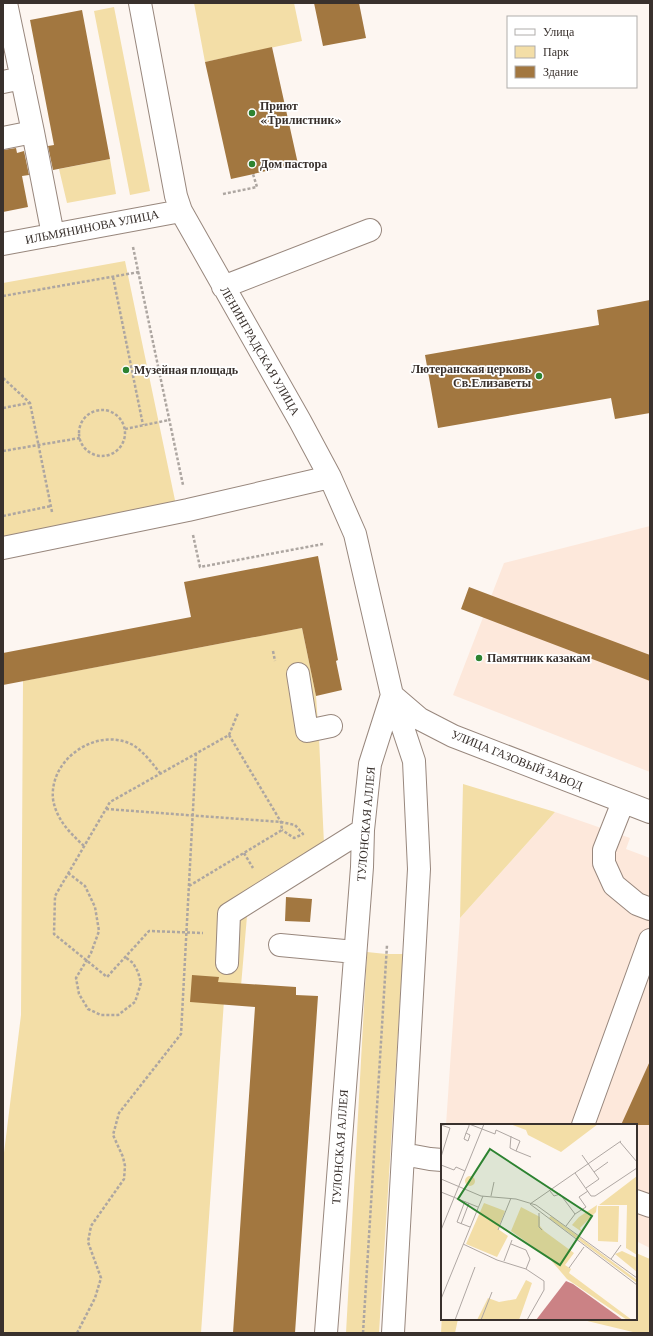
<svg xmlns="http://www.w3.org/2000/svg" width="653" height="1336" font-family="'Crimson Pro',serif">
<rect width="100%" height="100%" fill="#fdf6f1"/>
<!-- built -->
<path fill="#fde8db" d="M 650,526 L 650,772 L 453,695 L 504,563 Z
M 555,812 L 630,838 L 626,849 L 650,858 L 650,1248 L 636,1241 L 636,1125 L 446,1125 L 460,918 Z"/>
<!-- green -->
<path fill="#f3dea7" d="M 194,3 L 294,3 L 302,41 L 205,62 Z
M 114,7 L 150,191 L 130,195 L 94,11 Z
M 110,159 L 116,194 L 67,203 L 59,169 Z
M 125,261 L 176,505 L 3,541 L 3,283 Z
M 302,628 L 316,696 L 319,738 L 325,865 L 247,916 L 241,986 L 225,986 L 201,1333 L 3,1333 L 3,1161 L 21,1015 L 23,681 Z
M 463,784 L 555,812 L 460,918 Z
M 367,952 L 386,954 L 403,954 L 379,1333 L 346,1333 Z
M 636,1253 L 650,1259 L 650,1333 L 637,1333 L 579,1319 L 636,1319 Z
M 442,1313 L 442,1319 L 458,1319 L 455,1333 L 441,1333 Z"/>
<!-- building -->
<path fill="#a27740" d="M 314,3 L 359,3 L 366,38 L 323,46 Z
M 82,10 L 110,159 L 53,170 L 48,146 L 54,145 L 30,20 Z
M 272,47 L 298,164 L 231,179 L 205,62 Z
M 16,148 L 17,153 L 24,151 L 29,175 L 22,176 L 28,207 L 3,212 L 3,150 Z
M 650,300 L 650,413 L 615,419 L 611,398 L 438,428 L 425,355 L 599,325 L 597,310 Z
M 318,556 L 338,660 L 336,661 L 342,690 L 316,696 L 302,628 L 3,685 L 3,653 L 191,617 L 184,582 Z
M 469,587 L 650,655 L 650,681 L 461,609 Z
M 286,897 L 312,899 L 310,922 L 285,921 Z
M 192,975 L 219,977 L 218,982 L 296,987 L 296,995 L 318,996 L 295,1333 L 233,1333 L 255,1007 L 190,1002 Z
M 650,1061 L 650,1125 L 621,1125 Z"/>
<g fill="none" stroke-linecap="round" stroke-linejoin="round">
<defs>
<path id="minor" d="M 6,3 L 33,132 L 53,235
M 140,3 L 176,196 L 181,211 L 300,421 L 330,477 L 355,534 L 392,695 L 414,761 L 419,869 L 393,1333
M 3,82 L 22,78
M 3,138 L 33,132
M 3,244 L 181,211
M 223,287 L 370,230
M 3,548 L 188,510 L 330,477
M 298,674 L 307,731 L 331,726
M 392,695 L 420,719 L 453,736 L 650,812
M 623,802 L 604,850 L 604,863 L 614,885 L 637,904 L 650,909
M 280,945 L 355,952
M 227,963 L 229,914 L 363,830
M 583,1125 L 650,940
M 403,1154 L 430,1159 L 442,1160
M 636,1201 L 650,1206
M 326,1333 L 362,867 L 363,830 L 370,764 L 392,695"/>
</defs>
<!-- minor casing -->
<use href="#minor" stroke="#98877d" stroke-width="24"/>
<!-- path -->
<path stroke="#ada6a1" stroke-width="2.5" stroke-dasharray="3 2" stroke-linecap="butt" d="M 223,194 L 257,187 L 253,174
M 133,247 L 183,485
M 113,277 L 143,425
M 3,296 L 139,272
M 3,378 L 30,403 L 52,512
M 3,408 L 29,403
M79 433a23 23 0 1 1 46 0a23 23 0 1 1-46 0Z
M 125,429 L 169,420
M 3,451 L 80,438
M 3,516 L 51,506
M 193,535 L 200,567 L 323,544
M 273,651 L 275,661
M 229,735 L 238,713
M 106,809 L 281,822 L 295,825 L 303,834 L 294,838 L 282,830
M 84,846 C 70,833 56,819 53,799 C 49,759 97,726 133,745 C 144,752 152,763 160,773
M 244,853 L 253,868
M 68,873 L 85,886 L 95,907 L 99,931 L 91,953 L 76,978 L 79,994 L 88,1009 L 101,1015 L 118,1015 L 135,1002 L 141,983 L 138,972 L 133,963 L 125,957
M 189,886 L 282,830 L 281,822 L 229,735 L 110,802 L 55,896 L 54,934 L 107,977 L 149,931 L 203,933
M 77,1333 L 95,1298 L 101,1278 L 88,1242 L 91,1226 L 124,1179 L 125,1166 L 123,1157 L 113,1135 L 119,1113 L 181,1034 L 196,753
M 363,1333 L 387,945"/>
<!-- minor -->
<use href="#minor" stroke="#fff" stroke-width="22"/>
</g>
<!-- markers -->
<g fill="#2d8331" stroke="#fff" stroke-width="1.5">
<circle cx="252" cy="113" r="4"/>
<circle cx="252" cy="164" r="4"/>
<circle cx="126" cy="370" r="4"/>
<circle cx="539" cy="376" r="4"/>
<circle cx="479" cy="658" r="4"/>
</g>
<g text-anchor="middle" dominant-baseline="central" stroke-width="3.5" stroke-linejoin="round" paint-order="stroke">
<!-- poi labels -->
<g font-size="12" font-weight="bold" fill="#39312d" stroke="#fff" text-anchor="start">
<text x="260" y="106">Приют<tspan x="260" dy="14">«Трилистник»</tspan></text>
<text x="260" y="164">Дом пастора</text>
<text x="531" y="369" text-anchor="end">Лютеранская церковь<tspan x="531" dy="14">Св.Елизаветы</tspan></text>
<text x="134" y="370">Музейная площадь</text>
<text x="487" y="658">Памятник казакам</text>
</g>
<!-- street labels -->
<g font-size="12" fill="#39312d" stroke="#fff">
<text transform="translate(92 227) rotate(-11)">ИЛЬМЯНИНОВА УЛИЦА</text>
<text transform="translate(260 351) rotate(60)">ЛЕНИНГРАДСКАЯ УЛИЦА</text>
<text transform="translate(517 760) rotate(22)">УЛИЦА ГАЗОВЫЙ ЗАВОД</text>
<text transform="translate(366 824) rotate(-85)">ТУЛОНСКАЯ АЛЛЕЯ</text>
<text transform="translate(340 1147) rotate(-86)">ТУЛОНСКАЯ АЛЛЕЯ</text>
</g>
</g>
<!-- overview -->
<g transform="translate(441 1124)">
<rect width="196" height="196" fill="#fdf6f1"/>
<path d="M 69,0 L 157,0 L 120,28 L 87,11 L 85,6 ZM24 57a5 5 0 1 1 10 0a5 5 0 1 1-10 0ZM 196,52 L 196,131 L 185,124 L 186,81 L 158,81 ZM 43,79 L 64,87 L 57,105 L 67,112 L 56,133 L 25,120 ZM 156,81 L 155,88 L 139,104 L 141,108 L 131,101 L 138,93 ZM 157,82 L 178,82 L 177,118 L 157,117 ZM 80,83 L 99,93 L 99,102 L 103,107 L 133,129 L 124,141 L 130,145 L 128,149 L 191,196 L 186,196 L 126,155 L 108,134 L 70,107 ZM 110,92 L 196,156 L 196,159 L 108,94 ZM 181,127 L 196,134 L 196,148 L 174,130 ZM 85,156 L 91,159 L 78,196 L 36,196 L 47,174 L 58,178 L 75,175 Z" fill="#f3dea7"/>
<path d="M 125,157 L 132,160 L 182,196 L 95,196 Z" fill="#cb8285"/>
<path fill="none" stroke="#afa7a3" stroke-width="1" d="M 0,1 L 9,4 L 0,33M 41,5 L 54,10 L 55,6 L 79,17 L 75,27 L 90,33M 25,9 L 29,11 L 27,17 L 23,15 L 25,9 L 28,2 L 28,0 L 41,5M 70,12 L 69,24 L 75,27M 179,18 L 196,38M 141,31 L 158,55 L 145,64M 0,41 L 13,46 L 15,43 L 24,47M 153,48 L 167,38M 134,49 L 150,72 L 154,72 L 196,44M 0,55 L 40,72 L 75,75 L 95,81 L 196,154M 109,67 L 113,72 L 119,70 L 134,90 L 125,102M 0,68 L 37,83M 50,72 L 53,58M 24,77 L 16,98 L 29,103M 89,80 L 196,161M 89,80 L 180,17M 98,89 L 98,103 L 101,106M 134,90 L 145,83 L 138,73 L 147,67M 20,100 L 28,79M 0,106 L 43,0M 57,106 L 70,74M 22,120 L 56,136 L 85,145 L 103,157 L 103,166 L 86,196M 70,120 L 85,126 L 89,135 L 85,145M 170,135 L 180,121M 63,137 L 71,116M 128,144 L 143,123M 0,175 L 42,72M 14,196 L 34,143M 40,196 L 51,168"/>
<path fill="#2d8331" fill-opacity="0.15" stroke="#2d8331" stroke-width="2" d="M 49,25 L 151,92 L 119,141 L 17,75 Z"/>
<rect width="196" height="196" fill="none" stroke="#39312d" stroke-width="2"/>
</g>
<!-- border -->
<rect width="653" height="1336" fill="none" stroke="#39312d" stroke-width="8"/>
<!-- legend -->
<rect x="507" y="16" width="130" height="72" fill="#ffffff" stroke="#b0adab"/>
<rect x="515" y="29" width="20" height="6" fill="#ffffff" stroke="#b0adab"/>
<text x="543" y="36" font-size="12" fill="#39312d">Улица</text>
<rect x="515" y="46" width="20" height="12" fill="#f3dea7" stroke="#b0adab"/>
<text x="543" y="56" font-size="12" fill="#39312d">Парк</text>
<rect x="515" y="66" width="20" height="12" fill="#a27740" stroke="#b0adab"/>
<text x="543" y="76" font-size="12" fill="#39312d">Здание</text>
</svg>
